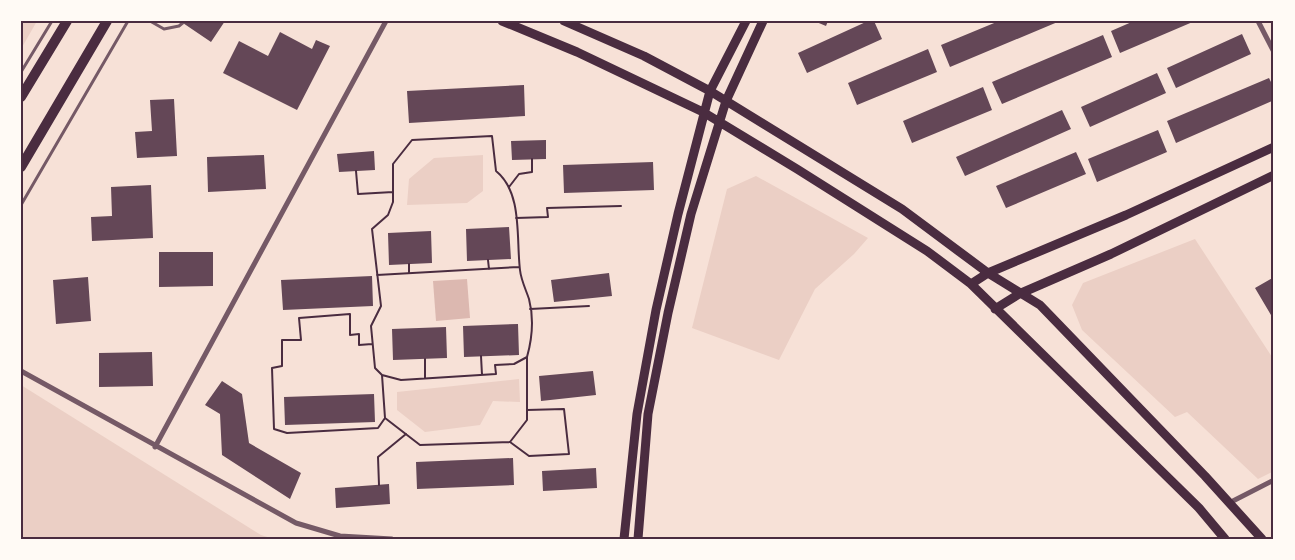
<svg xmlns="http://www.w3.org/2000/svg" width="1295" height="560" font-family="Roboto,sans-serif">
<rect width="100%" height="100%" fill="#f7e1d7"/>
<!-- green -->
<path fill="#ebcfc5" d="M 21,21 L 37,21 L 21,49 Z
M 483,155 L 483,191 L 467,203 L 407,205 L 409,179 L 434,158 Z
M 756,176 L 868,238 L 854,254 L 815,289 L 779,360 L 692,328 L 727,189 Z
M 1195,239 L 1274,360 L 1274,471 L 1258,479 L 1187,412 L 1175,417 L 1082,330 L 1072,305 L 1083,283 Z
M 519,379 L 520,402 L 493,401 L 480,425 L 425,432 L 397,410 L 397,392 Z
M 21,385 L 261,535 L 274,539 L 21,539 Z"/>
<!-- water -->
<path fill="#dcb8b0" d="M 467,279 L 470,318 L 436,321 L 433,281 Z"/>
<!-- building -->
<path fill="#644757" d="M 180,21 L 225,21 L 211,42 Z
M 814,21 L 828,21 L 826,26 Z
M 868,21 L 874,21 L 882,39 L 807,73 L 798,53 Z
M 999,21 L 1060,21 L 950,67 L 941,45 Z
M 1134,21 L 1195,21 L 1120,53 L 1111,31 Z
M 280,32 L 312,49 L 316,40 L 330,46 L 297,110 L 223,73 L 239,41 L 268,56 Z
M 1242,34 L 1251,54 L 1176,88 L 1167,68 Z
M 1103,35 L 1112,57 L 1002,104 L 992,82 Z
M 928,49 L 937,72 L 857,105 L 848,83 Z
M 1157,73 L 1166,93 L 1090,127 L 1081,107 Z
M 1269,78 L 1274,88 L 1274,100 L 1176,143 L 1167,121 Z
M 524,85 L 525,116 L 409,123 L 407,91 Z
M 983,87 L 992,110 L 912,143 L 903,121 Z
M 174,99 L 177,156 L 137,158 L 135,132 L 152,131 L 150,100 Z
M 1062,110 L 1071,129 L 965,176 L 956,157 Z
M 1158,130 L 1167,152 L 1097,182 L 1088,159 Z
M 546,140 L 546,159 L 512,160 L 511,141 Z
M 374,151 L 375,170 L 339,172 L 337,154 Z
M 1076,152 L 1086,174 L 1006,208 L 996,186 Z
M 264,155 L 266,189 L 208,192 L 207,157 Z
M 653,162 L 654,190 L 564,193 L 563,165 Z
M 151,185 L 153,238 L 92,241 L 91,217 L 112,216 L 111,187 Z
M 509,227 L 511,259 L 467,261 L 466,229 Z
M 431,231 L 432,263 L 389,265 L 388,233 Z
M 159,252 L 213,252 L 213,286 L 159,287 Z
M 609,273 L 612,296 L 554,302 L 551,280 Z
M 372,276 L 373,306 L 283,310 L 281,280 Z
M 88,277 L 91,321 L 56,324 L 53,280 Z
M 1274,277 L 1274,320 L 1255,288 Z
M 518,324 L 519,355 L 464,357 L 463,326 Z
M 446,327 L 447,358 L 393,360 L 392,329 Z
M 152,352 L 153,386 L 99,387 L 99,353 Z
M 593,371 L 596,395 L 541,401 L 539,376 Z
M 222,381 L 242,394 L 249,443 L 301,473 L 290,499 L 222,455 L 220,414 L 205,405 Z
M 374,394 L 375,422 L 285,425 L 284,397 Z
M 513,458 L 514,485 L 417,489 L 416,462 Z
M 596,468 L 597,488 L 543,491 L 542,471 Z
M 389,484 L 390,504 L 336,508 L 335,488 Z"/>
<g fill="none" stroke-linecap="round" stroke-linejoin="round">
<!-- path -->
<path stroke="#4a2c40" stroke-width="2" d="M 356,171 L 358,194 L 393,192
M 509,187 L 519,174 L 532,172 L 532,159
M 516,218 L 548,217 L 547,208 L 621,206
M 488,260 L 489,269
M 409,273 L 409,264
M 377,275 L 519,267
M 530,309 L 589,306
M 372,344 L 359,345 L 359,334 L 350,335 L 350,314 L 299,318 L 301,340 L 282,340 L 282,366 L 272,368 L 274,429 L 287,433 L 378,428 L 385,418
M 481,356 L 482,375
M 382,375 L 401,380 L 496,374 L 495,365 L 514,364 L 527,357 C 532,339 534,318 529,299 C 526,290 521,280 520,270 C 516,238 523,193 496,171 L 492,136 L 412,140 L 393,164 L 393,202 L 388,215 L 372,229 L 381,306 L 371,326 L 375,368 L 382,375 L 385,418 L 420,445 L 510,442 L 527,420 L 527,357
M 425,378 L 425,359
M 510,442 L 529,456 L 569,454 L 564,409 L 527,410
M 379,485 L 378,457 L 406,434"/>
<!-- service -->
<path stroke="#755966" stroke-width="3" d="M 150,21 L 164,29 L 179,26 L 185,21
M 21,72 L 52,21
M 21,205 L 128,21"/>
<!-- minor -->
<path stroke="#755966" stroke-width="5" d="M 1258,21 L 1274,52
M 21,371 L 296,523 L 340,536 L 392,539
M 155,447 L 386,21
M 1229,503 L 1274,480"/>
<!-- secondary -->
<path stroke="#4a2c40" stroke-width="9" d="M 502,21 L 577,52 L 703,112 L 797,169 L 927,251 L 971,284 L 1199,508 L 1225,539
M 564,21 L 644,56 L 710,91 L 902,209 L 988,273 L 1040,305 L 1205,476 L 1262,539
M 971,284 L 988,273 L 1126,215 L 1274,147
M 995,309 L 1019,294 L 1111,254 L 1274,175
M 624,539 L 637,414 L 656,310 L 678,214 L 710,91 L 746,21
M 638,539 L 648,414 L 668,313 L 691,214 L 726,101 L 763,21"/>
<!-- primary -->
<path stroke="#4a2c40" stroke-width="10" d="M 21,97 L 67,21
M 21,167 L 107,21"/>
</g>
<!-- border -->
<rect width="1295" height="560" fill="none" stroke="#fffaf5" stroke-width="45"/>
<rect x="22" y="22" width="1250" height="516" fill="none" stroke="#4a2c40" stroke-width="2"/>
</svg>
